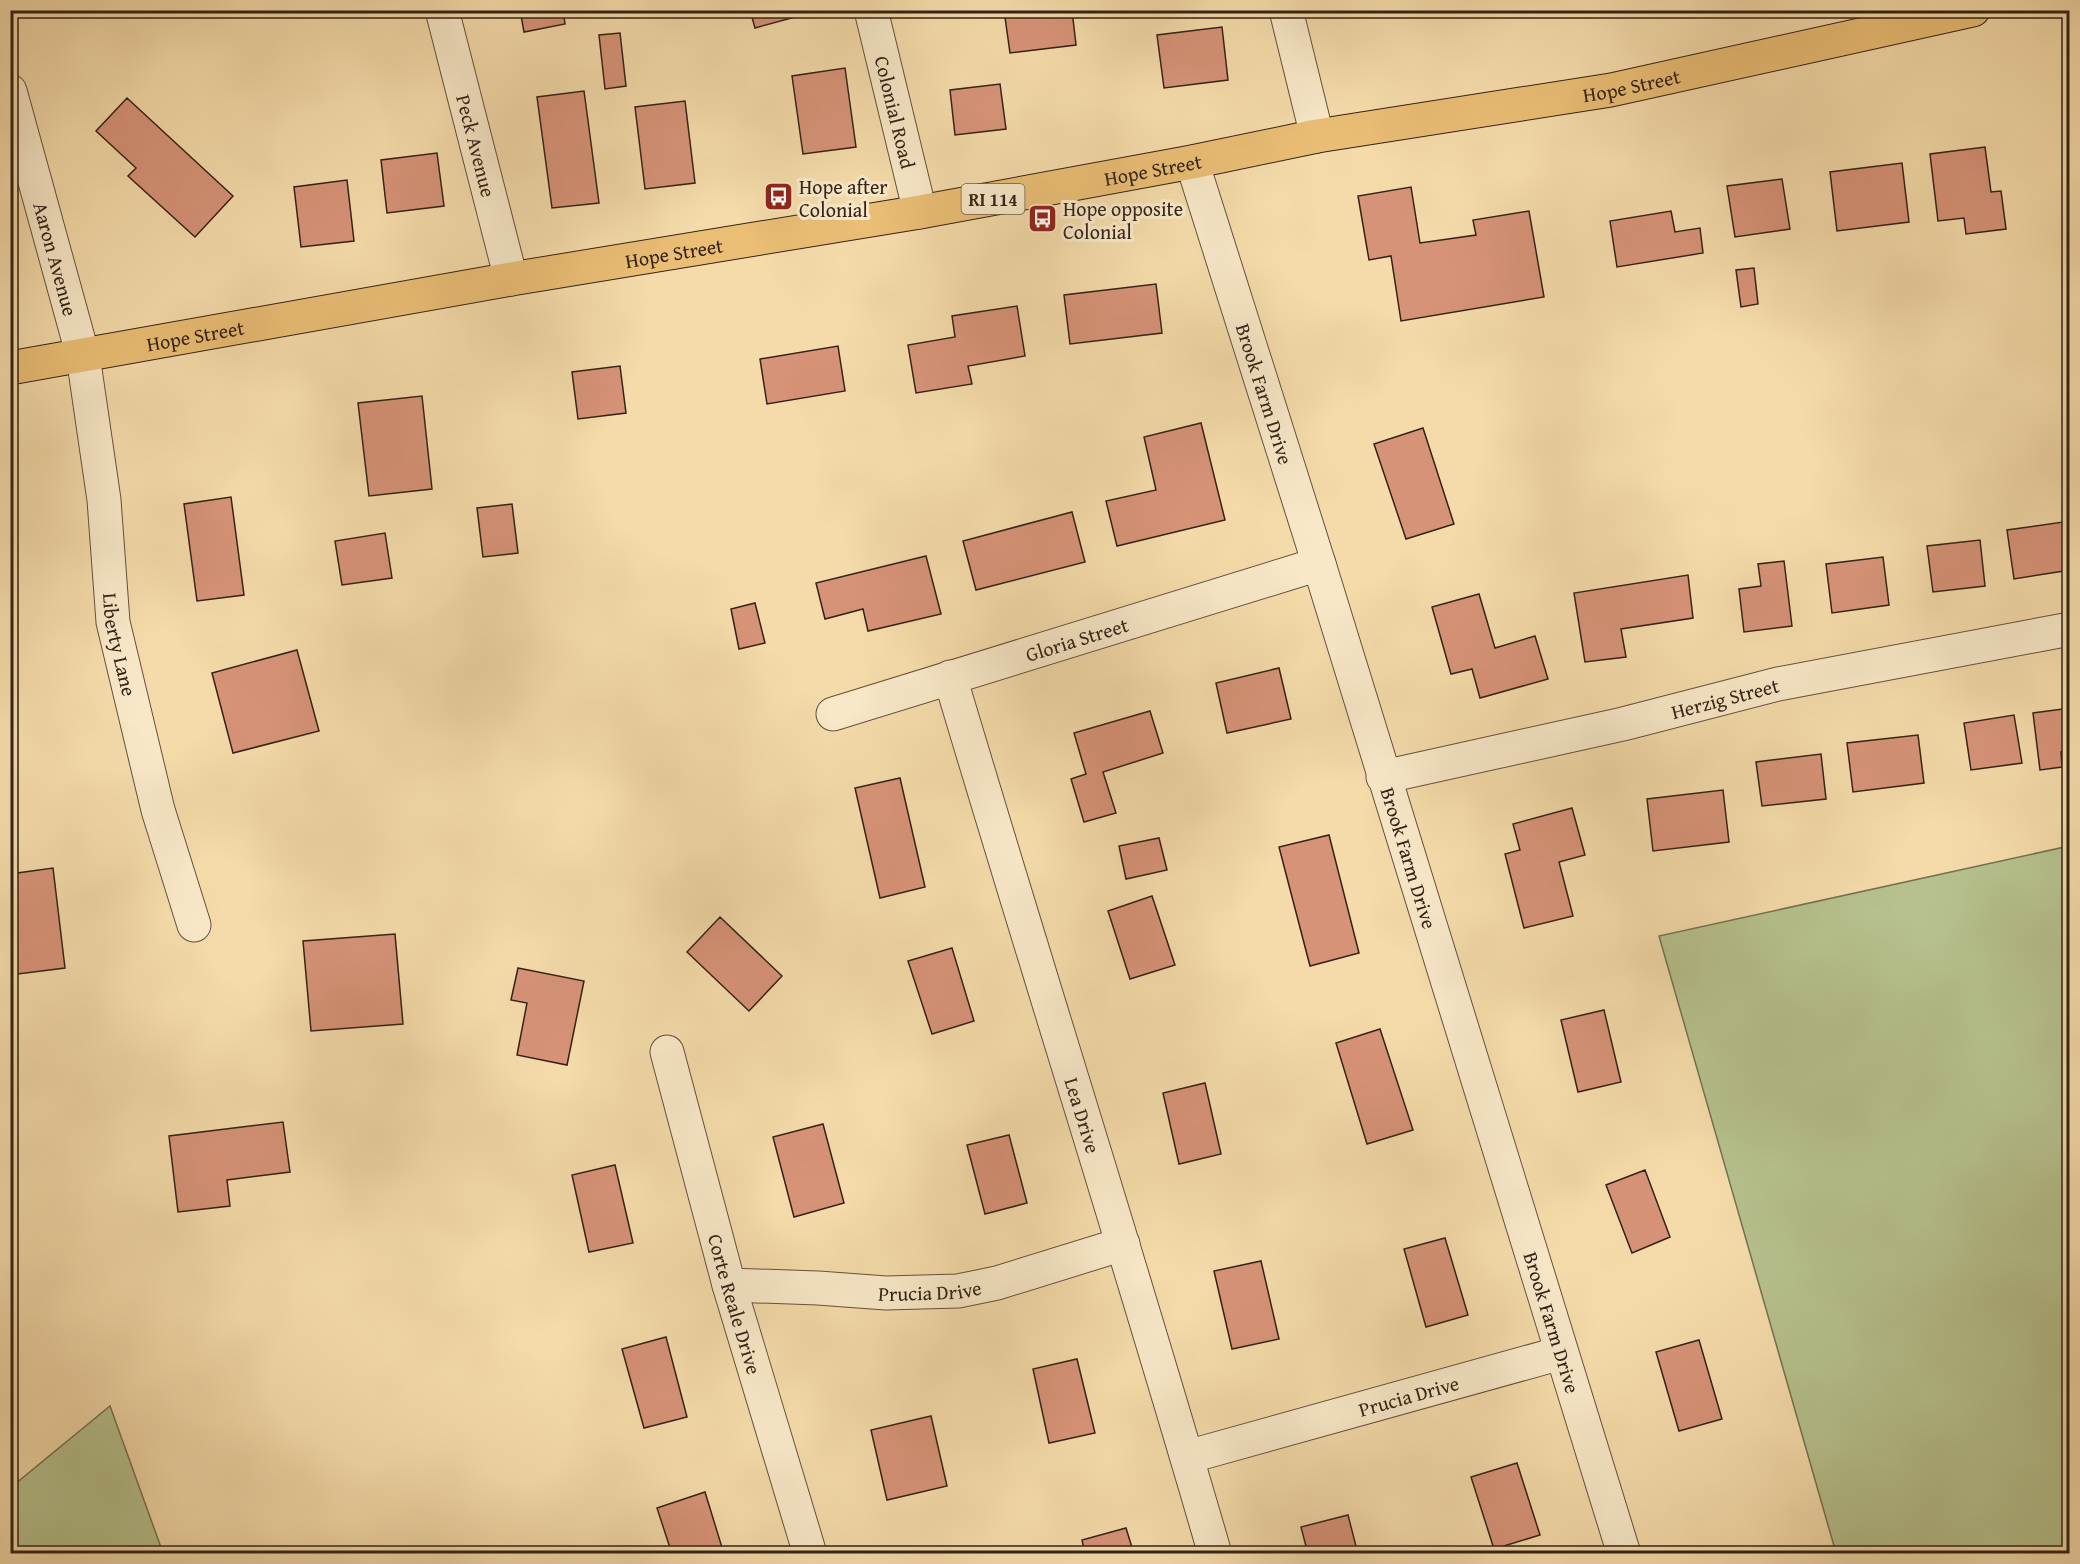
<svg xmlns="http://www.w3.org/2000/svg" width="2080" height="1564" font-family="'Gentium Book Plus',serif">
<rect width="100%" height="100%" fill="#f5dbaa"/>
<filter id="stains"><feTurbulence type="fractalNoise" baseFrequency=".00333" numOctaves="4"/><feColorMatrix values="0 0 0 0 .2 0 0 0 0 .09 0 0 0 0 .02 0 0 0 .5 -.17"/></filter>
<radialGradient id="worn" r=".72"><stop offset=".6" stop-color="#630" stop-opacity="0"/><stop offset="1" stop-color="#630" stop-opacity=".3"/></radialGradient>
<!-- green -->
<path fill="#b6c18d" stroke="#747252" stroke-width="1.5" d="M 2069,846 L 2069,1553 L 1836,1553 L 1659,936 Z
M 110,1406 L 163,1553 L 11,1553 L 11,1485 L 15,1484 Z"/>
<!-- building -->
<path fill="#d79378" stroke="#332218" stroke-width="1.5" d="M 520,10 L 563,10 L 565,24 L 524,32 Z
M 750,10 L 798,10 L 799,16 L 755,28 Z
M 1004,10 L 1072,10 L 1076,45 L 1010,53 Z
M 1222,27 L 1228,80 L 1164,88 L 1157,35 Z
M 620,33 L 626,86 L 605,89 L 599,35 Z
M 845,68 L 856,147 L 803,154 L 792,76 Z
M 1000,84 L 1006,129 L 955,135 L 950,90 Z
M 584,91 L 599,203 L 552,208 L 537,97 Z
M 127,98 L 233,196 L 195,237 L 128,176 L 136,168 L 96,131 Z
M 685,101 L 695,183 L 645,189 L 635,107 Z
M 2070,120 L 2070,166 L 2064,121 Z
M 1985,147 L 1991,192 L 2001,191 L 2006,229 L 1966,234 L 1964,218 L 1938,221 L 1930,154 Z
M 437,153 L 444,206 L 387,213 L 381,160 Z
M 1902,163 L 1909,222 L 1837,231 L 1830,172 Z
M 1782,179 L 1790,229 L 1735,237 L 1727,186 Z
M 347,180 L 354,241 L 301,247 L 294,187 Z
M 1411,187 L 1420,243 L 1476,235 L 1473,220 L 1529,211 L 1544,297 L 1401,321 L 1391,256 L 1369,260 L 1358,196 Z
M 1671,211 L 1675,232 L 1700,228 L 1703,253 L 1617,267 L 1610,221 Z
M 1754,268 L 1758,304 L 1741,307 L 1736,270 Z
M 1156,284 L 1162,333 L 1070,344 L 1064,295 Z
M 1017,306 L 1025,356 L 968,366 L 972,384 L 916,393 L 908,345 L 955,337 L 952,316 Z
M 838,346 L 845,391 L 767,404 L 760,359 Z
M 620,366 L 626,413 L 578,419 L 572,372 Z
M 422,396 L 432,489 L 369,496 L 358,403 Z
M 1201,423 L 1225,520 L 1117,546 L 1106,501 L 1156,490 L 1144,437 Z
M 1423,428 L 1454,524 L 1406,539 L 1374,444 Z
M 231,497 L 244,595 L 197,601 L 184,504 Z
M 512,504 L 518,553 L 483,557 L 477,508 Z
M 1072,512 L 1085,562 L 976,590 L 963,541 Z
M 2070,521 L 2070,570 L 2014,579 L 2007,530 Z
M 385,533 L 392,578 L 342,585 L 335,541 Z
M 1980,540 L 1985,586 L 1933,592 L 1927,546 Z
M 926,556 L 941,614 L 868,631 L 863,609 L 825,619 L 816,583 Z
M 1883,557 L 1889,605 L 1832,613 L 1826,564 Z
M 1784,561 L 1792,626 L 1744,632 L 1739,589 L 1761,586 L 1758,564 Z
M 1688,575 L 1693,618 L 1621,629 L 1626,657 L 1585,662 L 1574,593 Z
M 1479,594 L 1495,648 L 1535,636 L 1548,679 L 1480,698 L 1472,669 L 1451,674 L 1432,607 Z
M 755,603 L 765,643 L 739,649 L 731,609 Z
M 297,650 L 319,731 L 233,753 L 212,673 Z
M 1279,668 L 1291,719 L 1227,733 L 1216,683 Z
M 2070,708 L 2070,751 L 2061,752 L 2062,767 L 2040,770 L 2033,713 Z
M 1150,711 L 1163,753 L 1103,772 L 1116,813 L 1084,822 L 1071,779 L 1086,774 L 1074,733 Z
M 2014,715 L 2022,763 L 1971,770 L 1964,723 Z
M 1918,735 L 1924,783 L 1853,792 L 1847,743 Z
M 1821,754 L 1826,799 L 1762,806 L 1756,762 Z
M 900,778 L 925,887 L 880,898 L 855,788 Z
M 1723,790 L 1729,842 L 1653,851 L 1647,799 Z
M 1572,808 L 1585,855 L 1559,862 L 1573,916 L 1524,928 L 1505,854 L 1520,850 L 1513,824 Z
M 1329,835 L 1359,953 L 1310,966 L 1279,847 Z
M 1159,838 L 1167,870 L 1126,879 L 1119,846 Z
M 53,868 L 65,968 L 10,975 L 10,874 Z
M 1152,896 L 1175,965 L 1130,979 L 1108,911 Z
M 720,917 L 782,976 L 749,1011 L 687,952 Z
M 395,934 L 403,1024 L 311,1031 L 303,941 Z
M 952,948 L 974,1021 L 932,1034 L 908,961 Z
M 518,968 L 584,981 L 567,1065 L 517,1055 L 527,1003 L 511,1000 Z
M 1604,1010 L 1621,1082 L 1578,1092 L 1561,1020 Z
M 1380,1029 L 1413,1130 L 1367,1144 L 1336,1043 Z
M 1205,1083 L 1221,1154 L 1179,1164 L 1163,1093 Z
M 283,1122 L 290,1172 L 227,1180 L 230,1206 L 178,1212 L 169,1136 Z
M 823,1124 L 844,1203 L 794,1217 L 773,1137 Z
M 1009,1135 L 1027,1203 L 985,1214 L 967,1145 Z
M 615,1165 L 633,1243 L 589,1252 L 572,1175 Z
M 1645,1170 L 1670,1237 L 1632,1253 L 1606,1185 Z
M 1445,1238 L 1468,1315 L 1426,1327 L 1404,1249 Z
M 1261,1261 L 1279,1339 L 1232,1349 L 1214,1271 Z
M 666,1337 L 687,1417 L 644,1428 L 622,1349 Z
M 1699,1340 L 1722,1419 L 1679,1431 L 1656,1352 Z
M 1077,1359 L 1095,1433 L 1049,1443 L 1033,1369 Z
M 931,1416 L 947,1486 L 887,1500 L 871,1430 Z
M 1517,1463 L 1540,1535 L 1494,1549 L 1471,1477 Z
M 705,1492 L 724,1554 L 672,1554 L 657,1508 Z
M 1348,1515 L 1358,1554 L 1308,1554 L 1301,1527 Z
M 1126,1528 L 1134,1554 L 1085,1554 L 1082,1540 Z"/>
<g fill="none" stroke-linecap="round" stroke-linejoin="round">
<defs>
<g id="minor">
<path id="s1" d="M 442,10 L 511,279"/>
<path id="s2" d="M 871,10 L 920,212"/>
<path d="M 1286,10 L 1317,136"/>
<path id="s3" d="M 10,91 L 83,356 L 104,500 L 113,622 L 158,810 L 194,925"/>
<path id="s4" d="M 1192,162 L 1319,564 L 1624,1554"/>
<path id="s5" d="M 950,677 C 1037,970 1130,1260 1215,1554"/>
<path id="s6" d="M 833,714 L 1319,564"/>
<path id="s7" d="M 1383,777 L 1623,724 L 1778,684 L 2070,629"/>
<path id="s8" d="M 667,1052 L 729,1285 L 810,1554"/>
<path id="s9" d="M 729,1285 L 818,1288 L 886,1293 L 958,1291 L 997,1283 L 1123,1244"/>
<path id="s10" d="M 1187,1457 L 1561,1353"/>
</g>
<g id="major">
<path id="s11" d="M 10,368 L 511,279 L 920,212 L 1192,162 L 1317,136 L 1611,90 L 1973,10"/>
</g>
</defs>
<!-- minor casing -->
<use href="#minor" stroke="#64503c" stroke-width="35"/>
<!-- major casing -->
<use href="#major" stroke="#332218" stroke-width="35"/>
<!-- minor -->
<use href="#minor" stroke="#f8e8c8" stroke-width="33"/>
<!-- major -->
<use href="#major" stroke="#eabe75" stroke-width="33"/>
</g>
<!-- icons -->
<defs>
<symbol id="bus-square" viewBox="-11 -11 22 22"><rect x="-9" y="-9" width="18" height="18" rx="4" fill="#8f2418" stroke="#f8e8c8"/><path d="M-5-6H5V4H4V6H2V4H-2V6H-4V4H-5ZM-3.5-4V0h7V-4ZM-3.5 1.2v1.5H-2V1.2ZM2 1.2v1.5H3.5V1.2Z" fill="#fff"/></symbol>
</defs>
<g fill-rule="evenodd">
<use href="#bus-square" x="762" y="180" width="33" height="33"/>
<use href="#bus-square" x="1026" y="202" width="33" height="33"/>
</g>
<g text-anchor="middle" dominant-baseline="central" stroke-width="6" stroke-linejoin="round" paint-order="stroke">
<!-- shield labels -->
<rect fill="#f8e8c8" stroke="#6e5d4d" stroke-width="1.5" x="961.5" y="184" width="63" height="30" rx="4.5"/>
<g font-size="18" font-weight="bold" fill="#332218">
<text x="993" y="199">RI 114</text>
</g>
<!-- street labels -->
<g font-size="20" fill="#332218" stroke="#f8e8c8">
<text stroke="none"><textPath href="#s11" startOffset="1646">Hope Street</textPath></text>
<text stroke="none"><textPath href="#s2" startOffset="105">Colonial Road</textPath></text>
<text stroke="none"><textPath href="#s1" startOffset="140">Peck Avenue</textPath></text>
<text stroke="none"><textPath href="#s11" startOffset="1160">Hope Street</textPath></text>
<text stroke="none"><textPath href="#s11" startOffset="674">Hope Street</textPath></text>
<text stroke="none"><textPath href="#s3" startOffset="174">Aaron Avenue</textPath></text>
<text stroke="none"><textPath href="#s11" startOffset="188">Hope Street</textPath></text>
<text stroke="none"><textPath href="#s4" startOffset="243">Brook Farm Drive</textPath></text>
<text stroke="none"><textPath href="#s6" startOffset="255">Gloria Street</textPath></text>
<text stroke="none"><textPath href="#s3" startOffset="566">Liberty Lane</textPath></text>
<text stroke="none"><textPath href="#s7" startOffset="351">Herzig Street</textPath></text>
<text stroke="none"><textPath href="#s4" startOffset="729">Brook Farm Drive</textPath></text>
<text stroke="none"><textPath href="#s5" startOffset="458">Lea Drive</textPath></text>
<text stroke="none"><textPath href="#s9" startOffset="201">Prucia Drive</textPath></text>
<text stroke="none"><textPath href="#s8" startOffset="261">Corte Reale Drive</textPath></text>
<text stroke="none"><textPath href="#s4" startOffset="1215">Brook Farm Drive</textPath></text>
<text stroke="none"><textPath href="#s10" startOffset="230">Prucia Drive</textPath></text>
</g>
<!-- poi labels -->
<g font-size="20" fill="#332218" stroke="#f8e8c8" text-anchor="start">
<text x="799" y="186">Hope after<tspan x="799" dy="23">Colonial</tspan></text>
<text x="1063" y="208">Hope opposite<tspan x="1063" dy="23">Colonial</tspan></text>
</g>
</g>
<!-- margin -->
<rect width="2080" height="1564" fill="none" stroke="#f5dbaa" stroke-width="36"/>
<rect x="12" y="12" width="2056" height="1540" fill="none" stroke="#332218" stroke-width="3"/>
<rect x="18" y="18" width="2044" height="1528" fill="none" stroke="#332218" stroke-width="1.5"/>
<rect width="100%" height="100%" filter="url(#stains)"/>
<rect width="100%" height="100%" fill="url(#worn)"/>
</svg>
